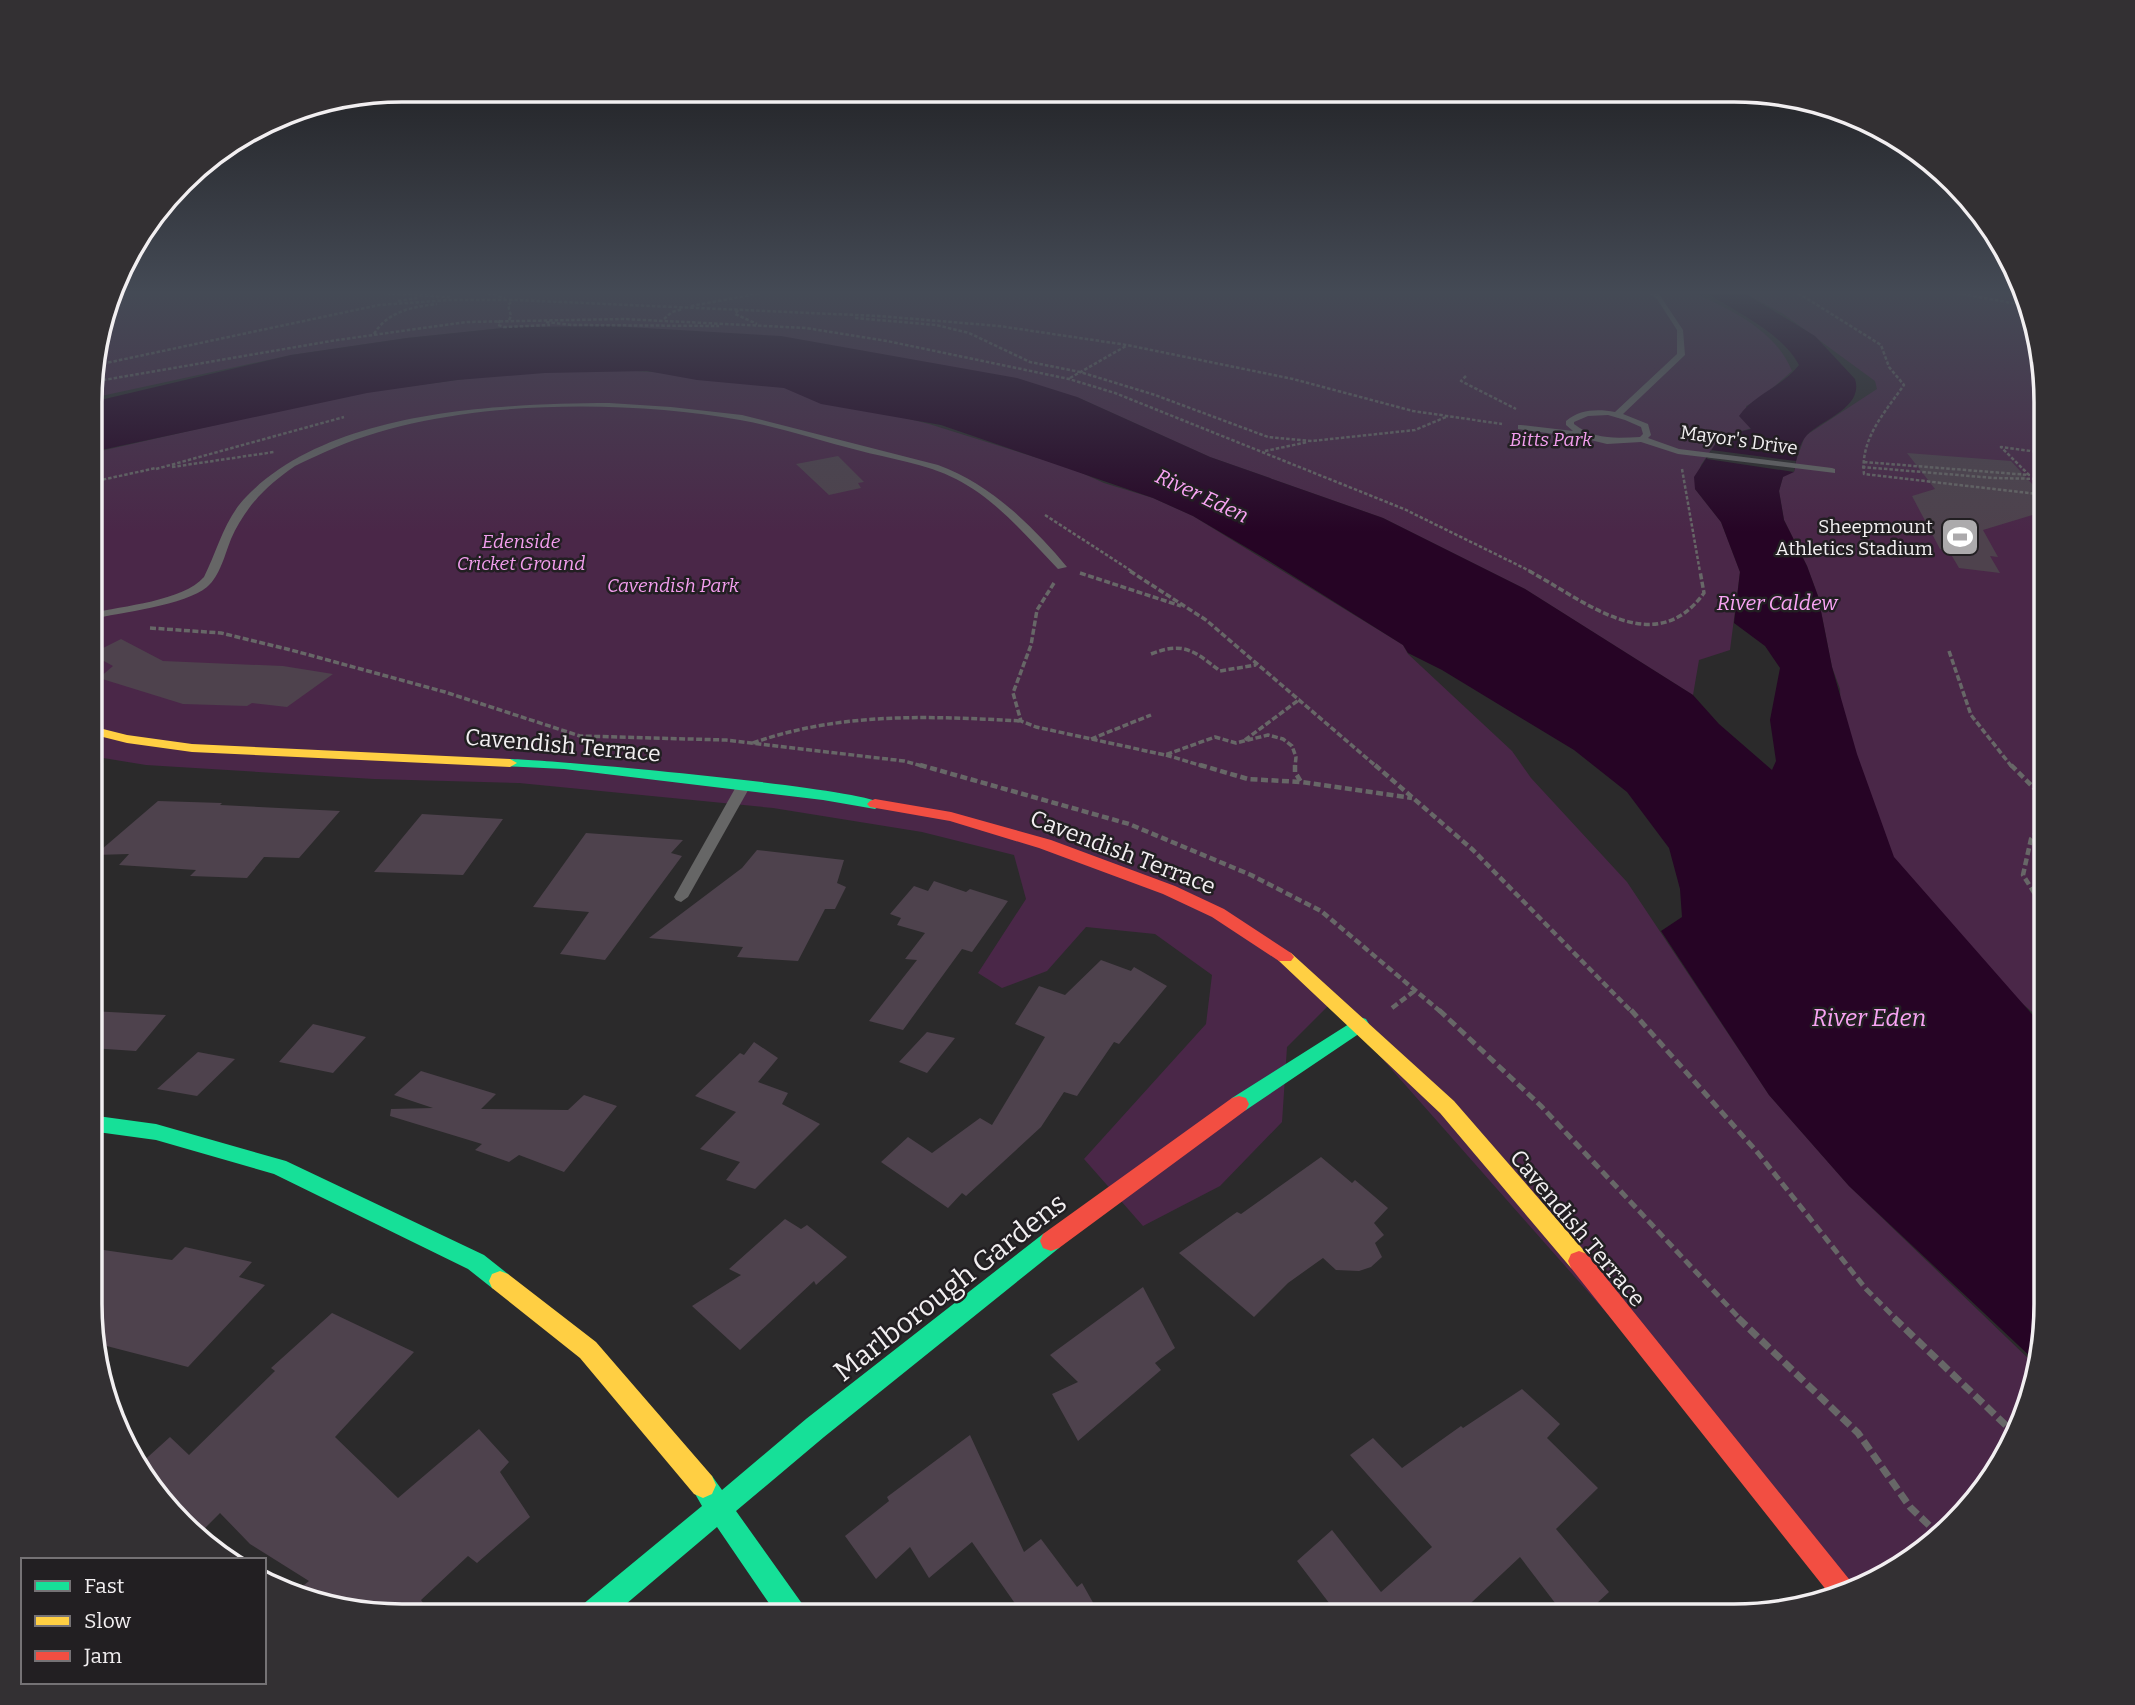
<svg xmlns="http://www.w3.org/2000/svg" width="2135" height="1705" font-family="Bitter,serif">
<rect width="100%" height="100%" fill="#2b2a2b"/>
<!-- green -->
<path fill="#4a2748" d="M 115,293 L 1694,293 C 1732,310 1776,331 1792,371 L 1760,399 L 1746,406 L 1752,428 L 1720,437 L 1701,465 L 1695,489 L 1721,522 L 1740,572 L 1730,650 L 1699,660 L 1693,695 L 1525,589 L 1383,518 L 1210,457 L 1077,397 L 513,327 L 407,338 L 291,355 L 92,398 L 92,361 Z
M 1744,293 L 2021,293 L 2046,402 L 2045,1023 L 1963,953 L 1845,815 L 1840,689 L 1832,667 L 1818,596 L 1807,566 L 1784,520 L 1779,491 L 1783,477 L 1796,461 L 1805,436 L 1877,389 L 1875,381 L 1782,313 Z
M 602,369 L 702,375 L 770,384 L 929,424 L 1073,469 L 1104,483 L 1153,498 L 1193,516 L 1403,645 L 1408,654 L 1512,751 L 1531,778 L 1627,882 L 1769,1095 L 1849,1186 L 2035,1365 L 2022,1423 L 1968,1510 L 1853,1592 L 1332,1002 L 1287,1047 L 1282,1122 L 1220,1186 L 1143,1226 L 1084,1159 L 1206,1024 L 1212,975 L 1155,934 L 1086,927 L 1047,971 L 1002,988 L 978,973 L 1026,899 L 1014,855 L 922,832 L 773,808 L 519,783 L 374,779 L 146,765 L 91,756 L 92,453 L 352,394 L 525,371 Z"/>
<!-- water -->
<path fill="#260425" d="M 1707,293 L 1744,293 L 1815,336 L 1855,379 C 1864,407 1823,419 1807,435 C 1799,443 1796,461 1794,472 L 1783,477 L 1779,491 L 1784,520 L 1807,566 L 1818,596 L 1832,667 L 1857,754 L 1894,857 L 2045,1029 L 2045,1324 L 2036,1362 L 1849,1186 L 1769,1095 L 1661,931 L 1682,917 L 1680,889 L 1669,848 L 1627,792 L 1574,750 L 1442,670 L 1408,653 L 1403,645 L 1266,559 L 1193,516 L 1153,498 L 941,425 L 821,404 L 784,388 L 697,380 L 647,371 L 545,373 L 457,380 L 367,393 L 92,452 L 92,402 L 291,355 L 407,338 L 513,327 L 611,326 L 781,336 L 1017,378 L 1077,397 L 1210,457 L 1383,518 L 1525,589 L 1693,695 L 1719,724 L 1772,770 L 1776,761 L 1770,720 L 1780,668 L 1765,646 L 1734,623 L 1740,572 L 1721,522 L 1695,489 L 1694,477 L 1720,437 L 1751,429 L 1739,416 C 1753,395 1783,386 1799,365 C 1782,333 1738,313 1707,293 Z"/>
<!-- pier -->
<path fill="#2b2a2b" d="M 1711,450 L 1796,461 L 1794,472 L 1707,459 Z"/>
<!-- building -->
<path fill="#4e424d" d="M 1907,453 L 2011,461 L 2046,499 L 2046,511 L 1983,530 L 1998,557 L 1990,556 L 2000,573 L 1959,568 L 1949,551 L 1940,549 L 1912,496 L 1935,489 Z
M 838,456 L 864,482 L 858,483 L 861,488 L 829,495 L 796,464 Z
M 121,639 L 163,661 L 283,666 L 333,674 L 287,707 L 252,703 L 247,706 L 183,704 L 99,678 L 113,666 L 91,654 Z
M 158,801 L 222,803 L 220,805 L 340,811 L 299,858 L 264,857 L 247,878 L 190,876 L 196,870 L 119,865 L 129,854 L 95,855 Z
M 422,814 L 503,819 L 463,875 L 374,872 Z
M 586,833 L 683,840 L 671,853 L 682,856 L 605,960 L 560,954 L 589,912 L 533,907 Z
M 757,850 L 844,860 L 837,883 L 846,887 L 835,909 L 825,909 L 798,961 L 737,957 L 743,947 L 649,938 L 742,868 Z
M 934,881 L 966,892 L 970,889 L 1008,901 L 972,952 L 962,949 L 903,1030 L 869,1021 L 917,960 L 905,959 L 925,933 L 897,925 L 901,918 L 890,914 L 914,886 L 928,891 Z
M 1101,960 L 1131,971 L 1134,967 L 1167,986 L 1119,1044 L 1114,1042 L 1077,1096 L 1064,1092 L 1041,1127 L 966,1196 L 962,1193 L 948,1208 L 881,1162 L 908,1137 L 932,1153 L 980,1118 L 992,1125 L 1045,1037 L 1015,1024 L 1039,986 L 1065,995 Z
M 91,1011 L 166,1015 L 136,1051 L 91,1048 Z
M 313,1024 L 366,1037 L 333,1073 L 279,1062 Z
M 927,1032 L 955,1038 L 927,1073 L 899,1062 Z
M 754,1042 L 778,1058 L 758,1082 L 788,1093 L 782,1104 L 820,1124 L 755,1189 L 726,1180 L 740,1162 L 700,1149 L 736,1112 L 695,1096 L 740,1053 L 744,1055 Z
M 198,1052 L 235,1059 L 197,1096 L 157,1089 Z
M 421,1071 L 496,1094 L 481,1109 L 568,1110 L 584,1095 L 617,1106 L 564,1172 L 519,1155 L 509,1162 L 475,1150 L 482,1144 L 390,1116 L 391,1109 L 433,1108 L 394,1095 Z
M 1321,1157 L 1352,1183 L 1355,1180 L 1388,1208 L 1374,1223 L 1384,1235 L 1375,1243 L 1382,1257 L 1371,1267 L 1359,1271 L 1336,1270 L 1323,1258 L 1288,1283 L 1254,1317 L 1179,1253 L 1237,1212 L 1241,1214 Z
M 785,1219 L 801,1229 L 807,1225 L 847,1257 L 816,1285 L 814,1281 L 740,1350 L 692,1306 L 741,1275 L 729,1269 Z
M 185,1247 L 252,1262 L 239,1277 L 265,1285 L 188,1367 L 95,1343 L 90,1324 L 90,1248 L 172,1260 Z
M 1143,1287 L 1175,1348 L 1155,1363 L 1161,1370 L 1078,1441 L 1052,1394 L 1078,1382 L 1050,1355 Z
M 332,1313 L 414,1352 L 335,1437 L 398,1498 L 479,1429 L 509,1462 L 500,1472 L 530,1517 L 477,1563 L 468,1556 L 421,1600 L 432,1615 L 382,1615 L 293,1594 L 309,1581 L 250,1544 L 220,1513 L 195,1538 L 139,1465 L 170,1437 L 189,1455 L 275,1371 L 271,1368 Z
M 1522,1389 L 1560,1424 L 1547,1438 L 1598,1488 L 1556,1529 L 1609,1592 L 1583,1616 L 1565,1616 L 1520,1557 L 1457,1616 L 1339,1616 L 1297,1561 L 1332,1530 L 1381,1592 L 1432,1547 L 1350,1455 L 1373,1438 L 1402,1468 L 1461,1426 L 1463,1428 Z
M 970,1435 L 1024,1552 L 1041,1539 L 1077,1587 L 1082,1583 L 1100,1615 L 1023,1615 L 972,1542 L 929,1578 L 910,1547 L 876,1579 L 845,1536 L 889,1501 L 887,1497 Z"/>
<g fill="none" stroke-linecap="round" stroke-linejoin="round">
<!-- path-far4 -->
<path stroke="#676767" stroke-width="2.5" stroke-dasharray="3.5 2" stroke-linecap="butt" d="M 381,293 L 450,297
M 488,293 L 505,298
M 1798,293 L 1881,345 L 1889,367 L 1904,385 C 1885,412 1860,439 1864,474 L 2046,495
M 1957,293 L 2023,305
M 398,301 L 417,298
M 691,306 L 762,293
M 738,310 L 735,314 L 757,324
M 855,318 L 936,325 L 969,333 L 1030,362 L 1080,372 L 1155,395 L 1268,437 L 1312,441 L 1415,430 L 1446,417
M 664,319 L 672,312 L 683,309
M 500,320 L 498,325 L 504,327 L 550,325
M 509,320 L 511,316 L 508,305 L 513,300
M 546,322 L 572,325 L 719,326
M 374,334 C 388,311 412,307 437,304
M 92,366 L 379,305 L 449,300 L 516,300 L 879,316 L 999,326 L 1127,345 L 1293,379 L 1413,411 L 1502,424
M 1466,376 L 1461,381 L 1516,409
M 1070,378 L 1126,346
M 92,382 L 337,340 L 467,322 L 624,319 L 806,328 L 887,341 L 1069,379 L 1115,393 L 1404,509 L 1532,572
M 1265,451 L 1308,442
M 1864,462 L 2029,475 L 2001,447 L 2046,453
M 172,467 L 274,452
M 1862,467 L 1994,478 L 2046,479
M 156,469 L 344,417
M 1682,469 L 1700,572
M 92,482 L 156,468
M 1045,515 L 1133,572"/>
<!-- path-far3 -->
<path stroke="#676767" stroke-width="3.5" stroke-dasharray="6 2.5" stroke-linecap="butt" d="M 1130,571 L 1206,620 L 1377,767
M 1529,571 C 1584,600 1654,662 1704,593 L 1700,571
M 1080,573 L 1181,606
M 1054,583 L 1037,610 L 1031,645 L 1013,693 L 1021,721 L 1036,727 L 1165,755 L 1215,737 L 1236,743 L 1268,735 L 1283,739 L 1292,746 L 1296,757 L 1295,767
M 150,628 L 221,633 L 291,650 L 445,692 L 580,736 L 726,740 L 904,761 L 926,767
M 1949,651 L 1971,715 L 2012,767
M 1151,654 C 1184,641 1194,651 1220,671 L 1256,665
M 1091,739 L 1151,715
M 1245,740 L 1300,699
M 753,743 C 840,712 930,716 1021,721
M 1166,755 L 1206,767"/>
<!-- path-far2 -->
<path stroke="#676767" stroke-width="4.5" stroke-dasharray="7 3.5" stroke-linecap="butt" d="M 920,765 L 1129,824 L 1251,875 L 1321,911 L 1441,1012
M 1200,765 L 1248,779 L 1301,782
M 1295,765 L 1295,772 L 1301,782 L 1412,798
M 1375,765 L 1473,850 L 1632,1012
M 2011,765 L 2045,799
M 2045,822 L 2031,839 L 2023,875 L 2045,910
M 1392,1008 L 1417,989"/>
<!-- path-far1 -->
<path stroke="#676767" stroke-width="5" stroke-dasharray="9 4.5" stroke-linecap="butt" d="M 1439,1010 L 1541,1106 L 1740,1319
M 1631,1010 L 1758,1153 L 1866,1289 L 1896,1319"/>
<!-- path -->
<path stroke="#676767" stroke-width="7" stroke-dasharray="11 5" stroke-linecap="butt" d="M 1738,1318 L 1858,1433 L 1910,1507 L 1936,1532
M 1894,1318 L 2015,1434"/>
<!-- lane -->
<path fill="#666" fill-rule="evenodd" d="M 1649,293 L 1657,293 L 1661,297 L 1683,330 L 1685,355 L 1623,414 L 1648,424 L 1651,435 L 1648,438 L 1679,449 L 1832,468 L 1835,469 L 1835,473 L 1678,454 L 1641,442 L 1607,444 L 1582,438 L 1518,429 L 1518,425 L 1521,425 L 1573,431 L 1566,425 L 1566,421 C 1580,409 1598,409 1615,412 L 1677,354 L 1677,330 L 1657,299 ZM 1608,415 L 1625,420 L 1641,427 L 1643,434 L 1640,437 C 1615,438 1594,440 1574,424 L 1574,422 L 1588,416 Z
M 609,403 L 671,407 L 742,415 L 938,465 C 990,484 1032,525 1067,567 L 1058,569 C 1027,537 997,500 956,479 C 925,463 890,459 857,450 C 818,440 780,427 740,420 C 617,398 440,399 325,452 C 315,457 304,461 295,466 C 267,485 245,507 231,539 C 225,554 220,576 207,587 C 186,605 120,613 91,619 L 91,613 C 123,606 183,601 204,577 C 217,551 225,518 246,497 C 330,410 496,404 609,403 Z
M 744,781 L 751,785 L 688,897 L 681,902 L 676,900 L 674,897 L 737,785 Z"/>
<!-- fast -->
<path fill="#16e098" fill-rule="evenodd" d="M 510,759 C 554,760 866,788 883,804 L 875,809 L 823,800 L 564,769 L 505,766 L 503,763 Z
M 1360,1017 L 1366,1019 L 1369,1024 L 1366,1029 L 1246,1110 L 1239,1112 L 1232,1110 L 1229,1104 L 1232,1098 Z
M 90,1115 L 156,1124 L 286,1161 L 484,1255 L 508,1274 L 511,1281 L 508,1288 L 500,1291 L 492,1288 L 468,1269 L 274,1174 L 156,1140 L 90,1131 Z
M 1051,1231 L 1059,1234 L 1062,1241 L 1059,1248 L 824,1437 L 736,1511 L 803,1605 L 807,1615 L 777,1615 L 717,1527 L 613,1615 L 578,1615 L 582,1605 L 702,1506 L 690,1485 L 694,1476 L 703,1472 L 712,1476 L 722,1490 L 806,1419 L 1043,1234 Z"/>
<!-- slow -->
<path fill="#ffcf43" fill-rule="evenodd" d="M 91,726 L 127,735 L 192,744 L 510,759 L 517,763 L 510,767 L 192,752 L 127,743 L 91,734 Z
M 1285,951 L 1291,953 L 1454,1101 L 1587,1254 L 1590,1261 L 1587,1268 L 1579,1271 L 1571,1268 L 1440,1113 L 1279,961 L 1276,957 L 1279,953 Z
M 500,1271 L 508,1274 L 596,1342 L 712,1476 L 716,1485 L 712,1494 L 703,1498 L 694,1494 L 580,1358 L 492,1288 L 489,1281 L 492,1274 Z"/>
<!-- jam -->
<path fill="#f24e42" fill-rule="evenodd" d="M 875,799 L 951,812 L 1051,840 L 1175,886 L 1224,909 L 1291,953 L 1294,957 L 1291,961 L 1279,961 L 1212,917 L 1163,894 L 1039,848 L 950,821 L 870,807 L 867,804 L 870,801 Z
M 1239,1096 L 1246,1098 L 1249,1104 L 1246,1110 L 1059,1248 L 1051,1251 L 1043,1248 L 1040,1241 L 1043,1234 L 1232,1098 Z
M 1579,1251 L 1587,1254 L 1857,1589 L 1831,1596 L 1571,1268 L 1568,1261 L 1571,1254 Z"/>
</g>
<!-- sky -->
<linearGradient id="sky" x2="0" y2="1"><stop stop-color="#181718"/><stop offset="0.55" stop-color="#444a55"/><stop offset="1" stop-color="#444a55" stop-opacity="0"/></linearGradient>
<rect width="2135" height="532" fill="url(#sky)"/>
<!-- icons -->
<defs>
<symbol id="stadium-square" viewBox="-11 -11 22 22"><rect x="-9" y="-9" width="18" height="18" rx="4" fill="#acaaac" stroke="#221f22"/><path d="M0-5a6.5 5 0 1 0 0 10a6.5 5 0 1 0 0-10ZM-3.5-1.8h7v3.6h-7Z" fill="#fff"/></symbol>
</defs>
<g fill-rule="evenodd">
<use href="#stadium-square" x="1938" y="515" width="44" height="44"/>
</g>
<g text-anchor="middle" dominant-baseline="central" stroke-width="5" stroke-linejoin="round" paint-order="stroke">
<!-- far-park labels -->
<g font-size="19" font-style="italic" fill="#f39eee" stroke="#221f22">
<text x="1551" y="439">Bitts Park</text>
<text x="521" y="541">Edenside<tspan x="521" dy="22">Cricket Ground</tspan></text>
<text x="673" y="585">Cavendish Park</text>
</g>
<!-- far-street labels -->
<g font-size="19" fill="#f2eff1" stroke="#221f22">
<text transform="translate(1739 440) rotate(8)">Mayor's Drive</text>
</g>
<!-- far-poi labels -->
<g font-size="19" fill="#f2eff1" stroke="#221f22" text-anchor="end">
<text x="1933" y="526">Sheepmount<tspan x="1933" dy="22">Athletics Stadium</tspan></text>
</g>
<!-- far-water labels -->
<g font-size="21" font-style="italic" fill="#f9a4f4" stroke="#221f22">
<text transform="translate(1202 496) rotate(25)">River Eden</text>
<text x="1777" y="603">River Caldew</text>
</g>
<!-- street labels -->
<g font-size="23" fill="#f2eff1" stroke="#221f22">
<text transform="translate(563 745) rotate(5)">Cavendish Terrace</text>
<text transform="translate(1123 852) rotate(21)">Cavendish Terrace</text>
<text transform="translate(1578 1228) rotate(50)">Cavendish Terrace</text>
</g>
<!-- water labels -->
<g font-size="24" font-style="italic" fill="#f9a4f4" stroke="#221f22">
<text x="1869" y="1018">River Eden</text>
</g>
<!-- near-street labels -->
<g font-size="28" fill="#f2eff1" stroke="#221f22">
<text transform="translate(950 1287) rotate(-38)">Marlborough Gardens</text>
</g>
</g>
<!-- crop -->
<path d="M0 0H2135V1705H0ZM402 102H1734A300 300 0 0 1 2034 402V1304A300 300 0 0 1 1734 1604H402A300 300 0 0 1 102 1304V402A300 300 0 0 1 402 102Z" fill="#333033" fill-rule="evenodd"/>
<path fill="none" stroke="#f2eff1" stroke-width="3.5" d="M402 102H1734A300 300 0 0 1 2034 402V1304A300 300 0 0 1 1734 1604H402A300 300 0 0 1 102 1304V402A300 300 0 0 1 402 102Z"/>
<!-- legend -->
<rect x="21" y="1558" width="245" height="126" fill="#221f22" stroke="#757275" stroke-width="2"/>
<rect x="35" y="1581" width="35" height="10" fill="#16e098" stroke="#757275" stroke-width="2"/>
<text x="84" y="1593" font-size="21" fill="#f2eff1">Fast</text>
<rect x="35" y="1616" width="35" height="10" fill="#ffcf43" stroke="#757275" stroke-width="2"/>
<text x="84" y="1628" font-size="21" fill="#f2eff1">Slow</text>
<rect x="35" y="1651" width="35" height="10" fill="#f24e42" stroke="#757275" stroke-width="2"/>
<text x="84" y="1663" font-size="21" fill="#f2eff1">Jam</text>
</svg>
